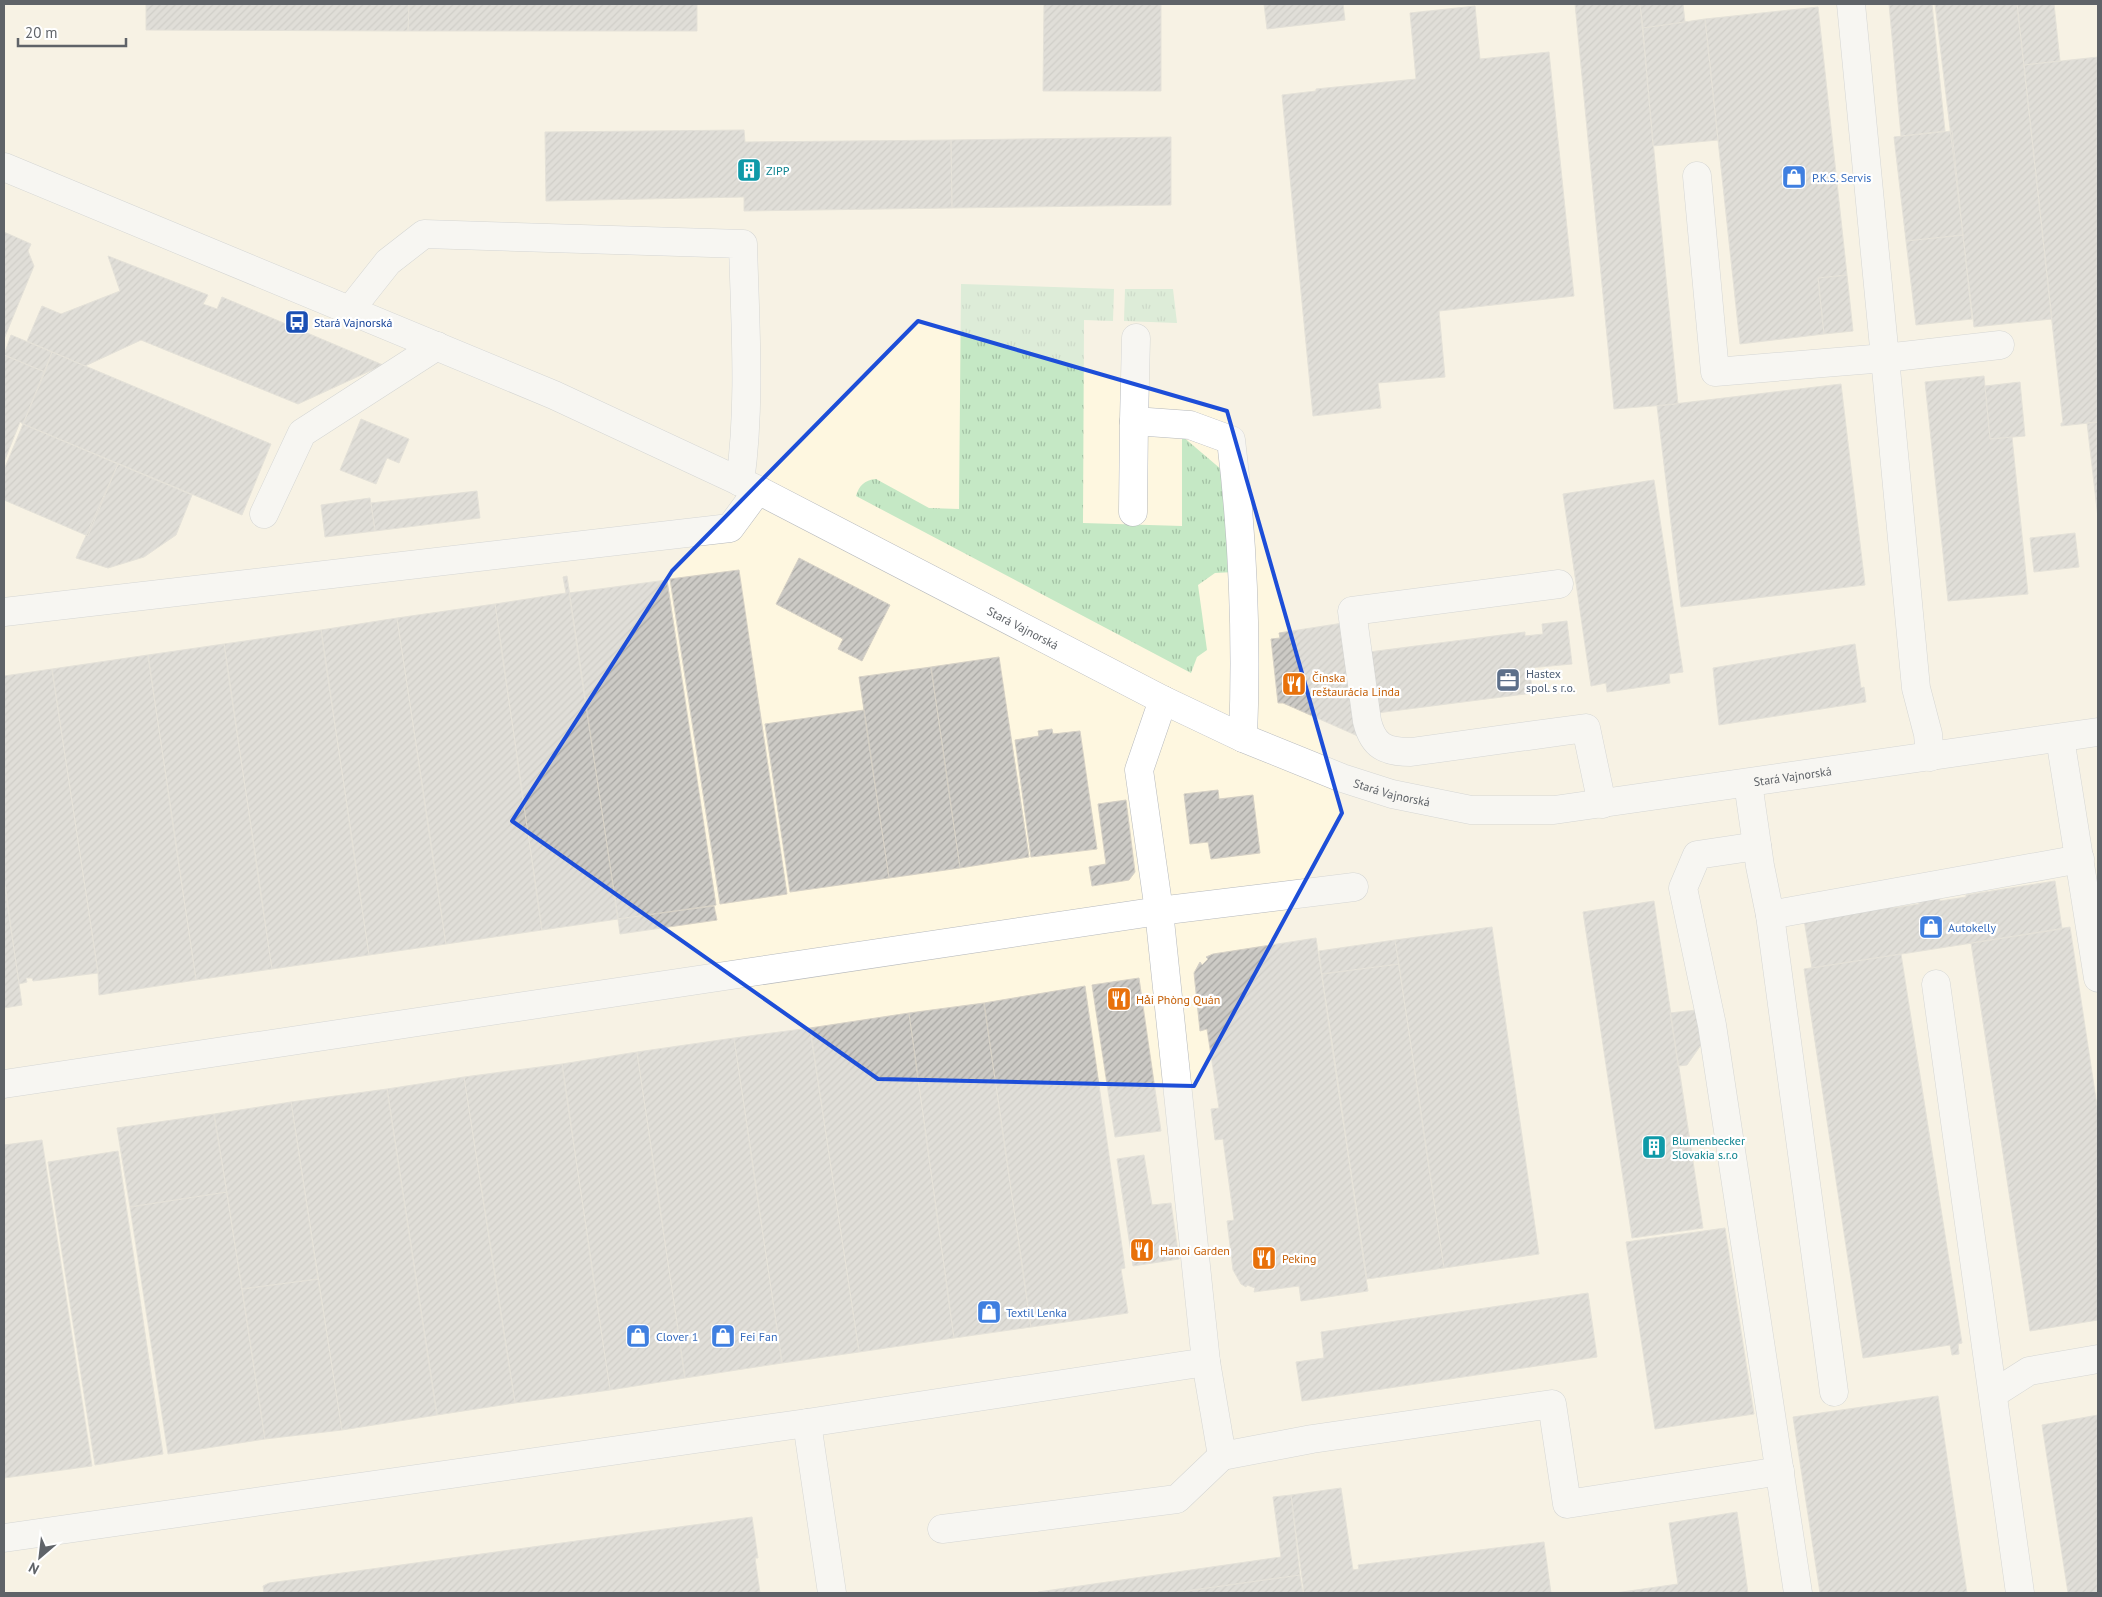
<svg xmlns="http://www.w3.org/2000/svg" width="2102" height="1597" font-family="'PT Sans',sans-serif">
<defs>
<pattern id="grass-tufts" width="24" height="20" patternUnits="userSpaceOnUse" patternTransform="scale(1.25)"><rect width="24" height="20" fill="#c5e8c5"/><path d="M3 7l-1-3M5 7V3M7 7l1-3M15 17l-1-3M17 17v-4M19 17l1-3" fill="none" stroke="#a3c0a4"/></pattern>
<pattern id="building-hatch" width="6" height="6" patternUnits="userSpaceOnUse" patternTransform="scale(1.25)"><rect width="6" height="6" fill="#cccac5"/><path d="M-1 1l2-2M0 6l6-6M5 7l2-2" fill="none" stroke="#a9a8a4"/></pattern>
</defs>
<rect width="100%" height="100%" fill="#f1efe8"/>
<!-- commercial -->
<path fill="#fef7e0" d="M 4,4 L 2098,4 L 2098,1593 L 4,1593 Z"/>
<!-- grass -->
<path fill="url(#grass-tufts)" d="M 961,284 L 1114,289 L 1113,321 L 1084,320 L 1083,523 L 1182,526 L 1182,436 L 1222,470 L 1234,572 L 1215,573 L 1198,585 L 1207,650 L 1197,657 L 1191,673 L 856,496 C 859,486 864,480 876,479 L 929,508 L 959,509 Z
M 1125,289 L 1173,289 L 1177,323 L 1124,321 Z"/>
<!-- building -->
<path fill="url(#building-hatch)" stroke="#d6d1c6" d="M 146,4 L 409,4 L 408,31 L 146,30 Z
M 409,4 L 697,4 L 697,31 L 408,31 Z
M 1044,4 L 1161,4 L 1161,91 L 1043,91 Z
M 1264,4 L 1343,4 L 1345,20 L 1267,29 Z
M 1575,4 L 1640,4 L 1678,404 L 1614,409 Z
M 1640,4 L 1683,4 L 1685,22 L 1643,28 Z
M 1889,4 L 1932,4 L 1945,131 L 1901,136 Z
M 1935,4 L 2017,4 L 2052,319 L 1974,327 Z
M 2017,4 L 2054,4 L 2060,61 L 2024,65 Z
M 1475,6 L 1480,59 L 1549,52 L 1574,296 L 1439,311 L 1445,377 L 1378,383 L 1381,408 L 1313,416 L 1282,95 L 1316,91 L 1316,89 L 1416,79 L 1410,13 Z
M 1818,7 L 1847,275 L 1818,278 L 1824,334 L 1740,344 L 1705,19 Z
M 1705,19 L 1718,140 L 1653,146 L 1643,28 Z
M 2098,57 L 2098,422 L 2061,426 L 2061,423 L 2063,423 L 2024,65 Z
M 744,130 L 745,142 L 951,140 L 952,208 L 744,211 L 744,197 L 546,201 L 545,132 Z
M 1952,131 L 1963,235 L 1906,241 L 1894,137 Z
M 1171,137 L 1171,205 L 952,208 L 951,140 Z
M 4,232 L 31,244 L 28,251 L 34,266 L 4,339 Z
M 1963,235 L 1972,319 L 1916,325 L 1906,241 Z
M 108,256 L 208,295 L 203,304 L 217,309 L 222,297 L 383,365 L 298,404 L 141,340 L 85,366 L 27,341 L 42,306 L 61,314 L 120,291 Z
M 1847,275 L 1853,331 L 1824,334 L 1818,278 Z
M 11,335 L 52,352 L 45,372 L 4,355 Z
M 52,352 L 271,444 L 242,515 L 23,424 Z
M 4,355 L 45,372 L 23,424 L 20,422 L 4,462 Z
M 1984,376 L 1990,439 L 2012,437 L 2028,594 L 1948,601 L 1925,382 Z
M 2020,382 L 2025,436 L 1990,439 L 1985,386 Z
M 1841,384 L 1865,585 L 1681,607 L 1657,406 Z
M 361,419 L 409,439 L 399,463 L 387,458 L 376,484 L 340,470 Z
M 2098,422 L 2098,518 L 2087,423 Z
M 23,424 L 118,464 L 88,536 L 4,500 L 4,470 Z
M 118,464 L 192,495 L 176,535 L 144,557 L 108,568 L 76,558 Z
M 1654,480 L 1683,672 L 1669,674 L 1670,683 L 1607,692 L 1606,683 L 1591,686 L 1563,494 Z
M 477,491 L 480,518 L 375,531 L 371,503 Z
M 370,498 L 375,531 L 325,537 L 321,505 Z
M 2075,533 L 2079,567 L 2034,572 L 2030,538 Z
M 799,558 L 890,605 L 862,661 L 838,649 L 843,639 L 776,604 Z
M 739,570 L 787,894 L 720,904 L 670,579 Z
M 567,576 L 618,919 L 542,930 L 495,604 L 566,593 L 563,577 Z
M 667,580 L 716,905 L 618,919 L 569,593 Z
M 495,604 L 542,930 L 446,944 L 397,618 Z
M 397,618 L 446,944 L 369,955 L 321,630 Z
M 1567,621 L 1572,664 L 1529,668 L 1533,693 L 1377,713 L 1369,652 L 1525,632 L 1525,636 L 1543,634 L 1542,624 Z
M 1343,623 L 1360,737 L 1283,703 L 1278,703 L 1271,639 L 1280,638 L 1279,633 Z
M 321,630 L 369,955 L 272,969 L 224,644 Z
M 224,644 L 272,969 L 196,980 L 148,655 Z
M 1855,644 L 1861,688 L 1864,687 L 1866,702 L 1719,725 L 1713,668 Z
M 148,655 L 196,980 L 99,995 L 98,973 L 52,669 Z
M 999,657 L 1029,857 L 960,868 L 931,667 Z
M 931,667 L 960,868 L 889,878 L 859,677 Z
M 52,669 L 98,973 L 33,981 L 32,978 L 26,978 L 27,982 L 19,984 L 4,879 L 4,676 Z
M 864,710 L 889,878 L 790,892 L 765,724 Z
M 1052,729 L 1053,734 L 1080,731 L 1097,849 L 1031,857 L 1015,740 L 1039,736 L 1038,731 Z
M 1218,790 L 1219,799 L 1253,795 L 1260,853 L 1211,859 L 1208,842 L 1190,844 L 1184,794 Z
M 1126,800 L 1135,872 L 1129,880 L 1092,886 L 1089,867 L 1106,864 L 1098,804 Z
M 4,879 L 22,1005 L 4,1008 Z
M 2055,881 L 2062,929 L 1812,968 L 1804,920 L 1892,906 L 1893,908 L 1919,904 L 1918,896 L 1938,893 L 1940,901 L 1966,897 L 1966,895 Z
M 1654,901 L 1703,1228 L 1632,1238 L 1583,912 Z
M 714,906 L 717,920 L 620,934 L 618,919 Z
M 1492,927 L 1539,1254 L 1444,1268 L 1395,940 Z
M 2070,927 L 2098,1112 L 2098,1320 L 2030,1331 L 1971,943 Z
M 1316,938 L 1368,1291 L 1301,1301 L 1299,1286 L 1254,1292 L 1255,1288 L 1247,1285 L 1246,1287 L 1241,1284 L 1233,1270 L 1227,1221 L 1234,1220 L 1223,1139 L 1215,1140 L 1211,1109 L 1219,1108 L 1207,1029 L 1200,1031 L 1194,973 L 1200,962 L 1202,965 L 1208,959 L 1206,957 L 1213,954 Z
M 1395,940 L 1399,964 L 1322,974 L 1319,951 Z
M 1901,954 L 1962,1343 L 1958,1344 L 1959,1354 L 1952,1355 L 1950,1345 L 1863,1358 L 1804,969 Z
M 1399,964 L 1444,1268 L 1367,1279 L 1322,974 Z
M 1139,978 L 1161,1131 L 1115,1137 L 1092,985 Z
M 1085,986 L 1125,1268 L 1121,1269 L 1128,1313 L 1031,1327 L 984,1003 Z
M 984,1003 L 1031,1327 L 954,1338 L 909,1013 Z
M 1696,1010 L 1701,1045 L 1687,1065 L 1678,1066 L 1670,1013 Z
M 909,1013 L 954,1338 L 859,1352 L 810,1028 Z
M 810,1028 L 859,1352 L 782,1363 L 734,1038 Z
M 734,1038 L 782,1363 L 685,1378 L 637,1052 Z
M 637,1052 L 685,1378 L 610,1390 L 562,1064 Z
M 562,1064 L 610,1390 L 515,1403 L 464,1077 Z
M 464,1077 L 515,1403 L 437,1415 L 387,1089 Z
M 387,1089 L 437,1415 L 342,1430 L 291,1102 Z
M 291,1102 L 318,1279 L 242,1289 L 214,1114 Z
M 214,1114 L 227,1192 L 130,1207 L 117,1128 Z
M 42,1140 L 92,1466 L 4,1478 L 4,1145 Z
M 118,1151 L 163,1454 L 95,1465 L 48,1162 Z
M 1144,1155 L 1152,1205 L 1171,1203 L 1179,1259 L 1133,1266 L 1117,1159 Z
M 227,1192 L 265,1439 L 168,1454 L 130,1207 Z
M 1725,1228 L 1754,1414 L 1655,1429 L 1626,1242 Z
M 318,1279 L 342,1430 L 265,1439 L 242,1289 Z
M 1588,1293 L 1597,1357 L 1302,1401 L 1296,1362 L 1324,1358 L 1321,1332 Z
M 1938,1396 L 1967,1593 L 1820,1593 L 1793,1417 Z
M 2098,1415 L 2098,1593 L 2068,1593 L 2042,1425 Z
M 1341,1488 L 1353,1570 L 1359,1569 L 1358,1565 L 1544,1542 L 1551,1593 L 1304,1593 L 1291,1495 Z
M 1291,1495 L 1300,1575 L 1172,1593 L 1039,1593 L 1038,1592 L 1281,1557 L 1273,1497 Z
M 1737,1512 L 1748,1593 L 1615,1593 L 1678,1584 L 1669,1523 Z
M 752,1517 L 758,1558 L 755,1558 L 760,1593 L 264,1593 L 263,1586 L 269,1583 Z
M 1300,1575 L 1303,1593 L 1172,1593 Z"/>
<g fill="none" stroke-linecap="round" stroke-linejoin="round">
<defs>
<g id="minor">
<path d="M 1851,4 L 1885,358 L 2000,345"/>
<path id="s1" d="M 4,167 L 554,395 L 758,490 L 1163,700 L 1243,738 L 1342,778 L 1392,794 L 1471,810 L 1554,810 L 2098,732"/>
<path d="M 1697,176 L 1715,372 L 1885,358 L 1916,688 L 1928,734 L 1930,757"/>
<path d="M 350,310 L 388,262 L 424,234 L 743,244 C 745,323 751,403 740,482"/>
<path d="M 1134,421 L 1136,338"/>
<path d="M 1133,512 L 1134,421 L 1190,425 L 1231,440 C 1243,539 1247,639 1243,738"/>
<path d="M 264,514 L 302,433 L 437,346"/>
<path d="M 1559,584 L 1352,611 L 1367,721 C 1373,746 1385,752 1411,752 L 1586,728 L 1602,804"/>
<path d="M 4,612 L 730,528 L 758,490"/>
<path d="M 2060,738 L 2098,978"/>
<path d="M 1748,783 L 1760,866 L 1770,915"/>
<path d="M 1757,846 L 1697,855 L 1683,888 L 1712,1025 L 1798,1593"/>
<path d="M 1936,984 L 2020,1593"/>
<path d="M 4,1084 L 1159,911 L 1354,887"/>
<path d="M 1206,1362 L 1222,1456 L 1312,1439 L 1552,1404 L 1567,1504 L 1780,1471"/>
<path d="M 1834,1392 L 1770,915 L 2080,859"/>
<path d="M 1993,1394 L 2029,1371 L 2098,1359"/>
<path d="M 807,1423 L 832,1593"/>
<path d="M 942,1529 L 1177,1499 L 1222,1456"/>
<path d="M 4,1538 L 807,1423 L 1206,1362 L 1159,911 L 1139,770 L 1163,700"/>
</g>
</defs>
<!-- minor casing -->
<use href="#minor" stroke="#b5b8bc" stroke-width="29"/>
<!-- minor -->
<use href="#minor" stroke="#fff" stroke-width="28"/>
</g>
<!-- marked area -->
<path d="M0 0H2102V1597H0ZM 918,321 L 1227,411 L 1342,813 L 1194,1086 L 878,1079 L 512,821 L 672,571 Z" fill="#f1efe8" fill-opacity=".55" fill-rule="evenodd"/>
<path fill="none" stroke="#1d4ed8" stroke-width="4" stroke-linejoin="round" d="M 918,321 L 1227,411 L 1342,813 L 1194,1086 L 878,1079 L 512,821 L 672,571 Z"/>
<!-- icons -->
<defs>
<symbol id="building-square" viewBox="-11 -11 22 22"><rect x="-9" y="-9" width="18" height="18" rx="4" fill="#0f9aa8" stroke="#fff"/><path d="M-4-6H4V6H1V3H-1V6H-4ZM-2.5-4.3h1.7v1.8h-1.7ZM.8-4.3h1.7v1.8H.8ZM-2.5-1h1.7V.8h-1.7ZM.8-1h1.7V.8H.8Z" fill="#fff"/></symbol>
<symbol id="shop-square" viewBox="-11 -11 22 22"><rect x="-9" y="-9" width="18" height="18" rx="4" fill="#3f7fe0" stroke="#fff"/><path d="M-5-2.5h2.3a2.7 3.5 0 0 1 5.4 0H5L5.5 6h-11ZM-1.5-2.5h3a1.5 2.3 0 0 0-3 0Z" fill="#fff"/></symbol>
<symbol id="bus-square" viewBox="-11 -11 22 22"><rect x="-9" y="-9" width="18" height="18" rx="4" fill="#1a4fb4" stroke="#fff"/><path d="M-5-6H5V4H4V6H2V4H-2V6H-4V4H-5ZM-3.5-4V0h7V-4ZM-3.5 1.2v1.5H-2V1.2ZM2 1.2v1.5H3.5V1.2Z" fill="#fff"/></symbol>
<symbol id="office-square" viewBox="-11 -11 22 22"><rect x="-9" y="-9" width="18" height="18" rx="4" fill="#5c6f8a" stroke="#fff"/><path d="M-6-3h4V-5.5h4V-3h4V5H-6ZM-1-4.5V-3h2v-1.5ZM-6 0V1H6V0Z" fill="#fff"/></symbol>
<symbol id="restaurant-square" viewBox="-11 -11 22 22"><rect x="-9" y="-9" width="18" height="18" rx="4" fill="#e8710a" stroke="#fff"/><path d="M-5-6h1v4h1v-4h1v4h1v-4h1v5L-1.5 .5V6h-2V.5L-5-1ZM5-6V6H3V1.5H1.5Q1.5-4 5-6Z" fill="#fff"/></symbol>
</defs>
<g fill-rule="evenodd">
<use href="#building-square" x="735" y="156" width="28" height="28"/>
<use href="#shop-square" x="1780" y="163" width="28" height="28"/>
<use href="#bus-square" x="283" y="308" width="28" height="28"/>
<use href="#office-square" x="1494" y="666" width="28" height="28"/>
<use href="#restaurant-square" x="1280" y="670" width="28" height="28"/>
<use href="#shop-square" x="1917" y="913" width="28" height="28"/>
<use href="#restaurant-square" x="1105" y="985" width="28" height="28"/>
<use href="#building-square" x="1640" y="1133" width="28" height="28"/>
<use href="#restaurant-square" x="1128" y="1236" width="28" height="28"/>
<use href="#restaurant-square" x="1250" y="1244" width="28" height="28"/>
<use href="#shop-square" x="975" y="1298" width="28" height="28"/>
<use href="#shop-square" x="624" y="1322" width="28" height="28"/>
<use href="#shop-square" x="709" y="1322" width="28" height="28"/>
</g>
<g text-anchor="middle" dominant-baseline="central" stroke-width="4.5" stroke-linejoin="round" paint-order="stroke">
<!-- culture labels -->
<g font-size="12" fill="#0d838f" stroke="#fff" text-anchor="start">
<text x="766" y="170">ZIPP</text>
<text x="1672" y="1140">Blumenbecker<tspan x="1672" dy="14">Slovakia s.r.o</tspan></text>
</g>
<!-- shop labels -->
<g font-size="12" fill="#366cbe" stroke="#fff" text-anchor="start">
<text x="1812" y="177">P.K.S. Servis</text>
<text x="1948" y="927">Autokelly</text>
<text x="1006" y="1312">Textil Lenka</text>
<text x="656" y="1336">Clover 1</text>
<text x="740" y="1336">Fei Fan</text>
</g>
<!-- transit labels -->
<g font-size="12" fill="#164399" stroke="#fff" text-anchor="start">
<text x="314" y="322">Stará Vajnorská</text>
</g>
<!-- street labels -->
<g font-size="12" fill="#5f6368" stroke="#fff">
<text stroke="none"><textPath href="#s1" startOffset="1119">Stará Vajnorská</textPath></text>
<text stroke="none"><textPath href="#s1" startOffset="1929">Stará Vajnorská</textPath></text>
<text stroke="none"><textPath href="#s1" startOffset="1524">Stará Vajnorská</textPath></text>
</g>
<!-- service labels -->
<g font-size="12" fill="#4e5e75" stroke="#fff" text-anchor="start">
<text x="1526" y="673">Hastex<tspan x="1526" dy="14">spol. s r.o.</tspan></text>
</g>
<!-- food labels -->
<g font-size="12" fill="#c56008" stroke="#fff" text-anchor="start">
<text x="1312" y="677">Čínska<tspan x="1312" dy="14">reštaurácia Linda</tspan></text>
<text x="1136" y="999">Hải Phòng Quán</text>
<text x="1160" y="1250">Hanoi Garden</text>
<text x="1282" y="1258">Peking</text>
</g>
</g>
<!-- border -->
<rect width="2102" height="1597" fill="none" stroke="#5f6368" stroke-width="10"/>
<!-- north arrow -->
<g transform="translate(40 1557) rotate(208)" stroke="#ffffff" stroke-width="4" paint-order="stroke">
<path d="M0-4L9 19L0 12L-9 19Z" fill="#5f6368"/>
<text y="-8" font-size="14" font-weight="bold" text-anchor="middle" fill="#5f6368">N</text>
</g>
<!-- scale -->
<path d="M18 38v8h108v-8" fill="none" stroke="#5f6368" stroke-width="2.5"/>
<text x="25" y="38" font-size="15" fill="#5f6368" stroke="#ffffff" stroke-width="4" paint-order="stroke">20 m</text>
</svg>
